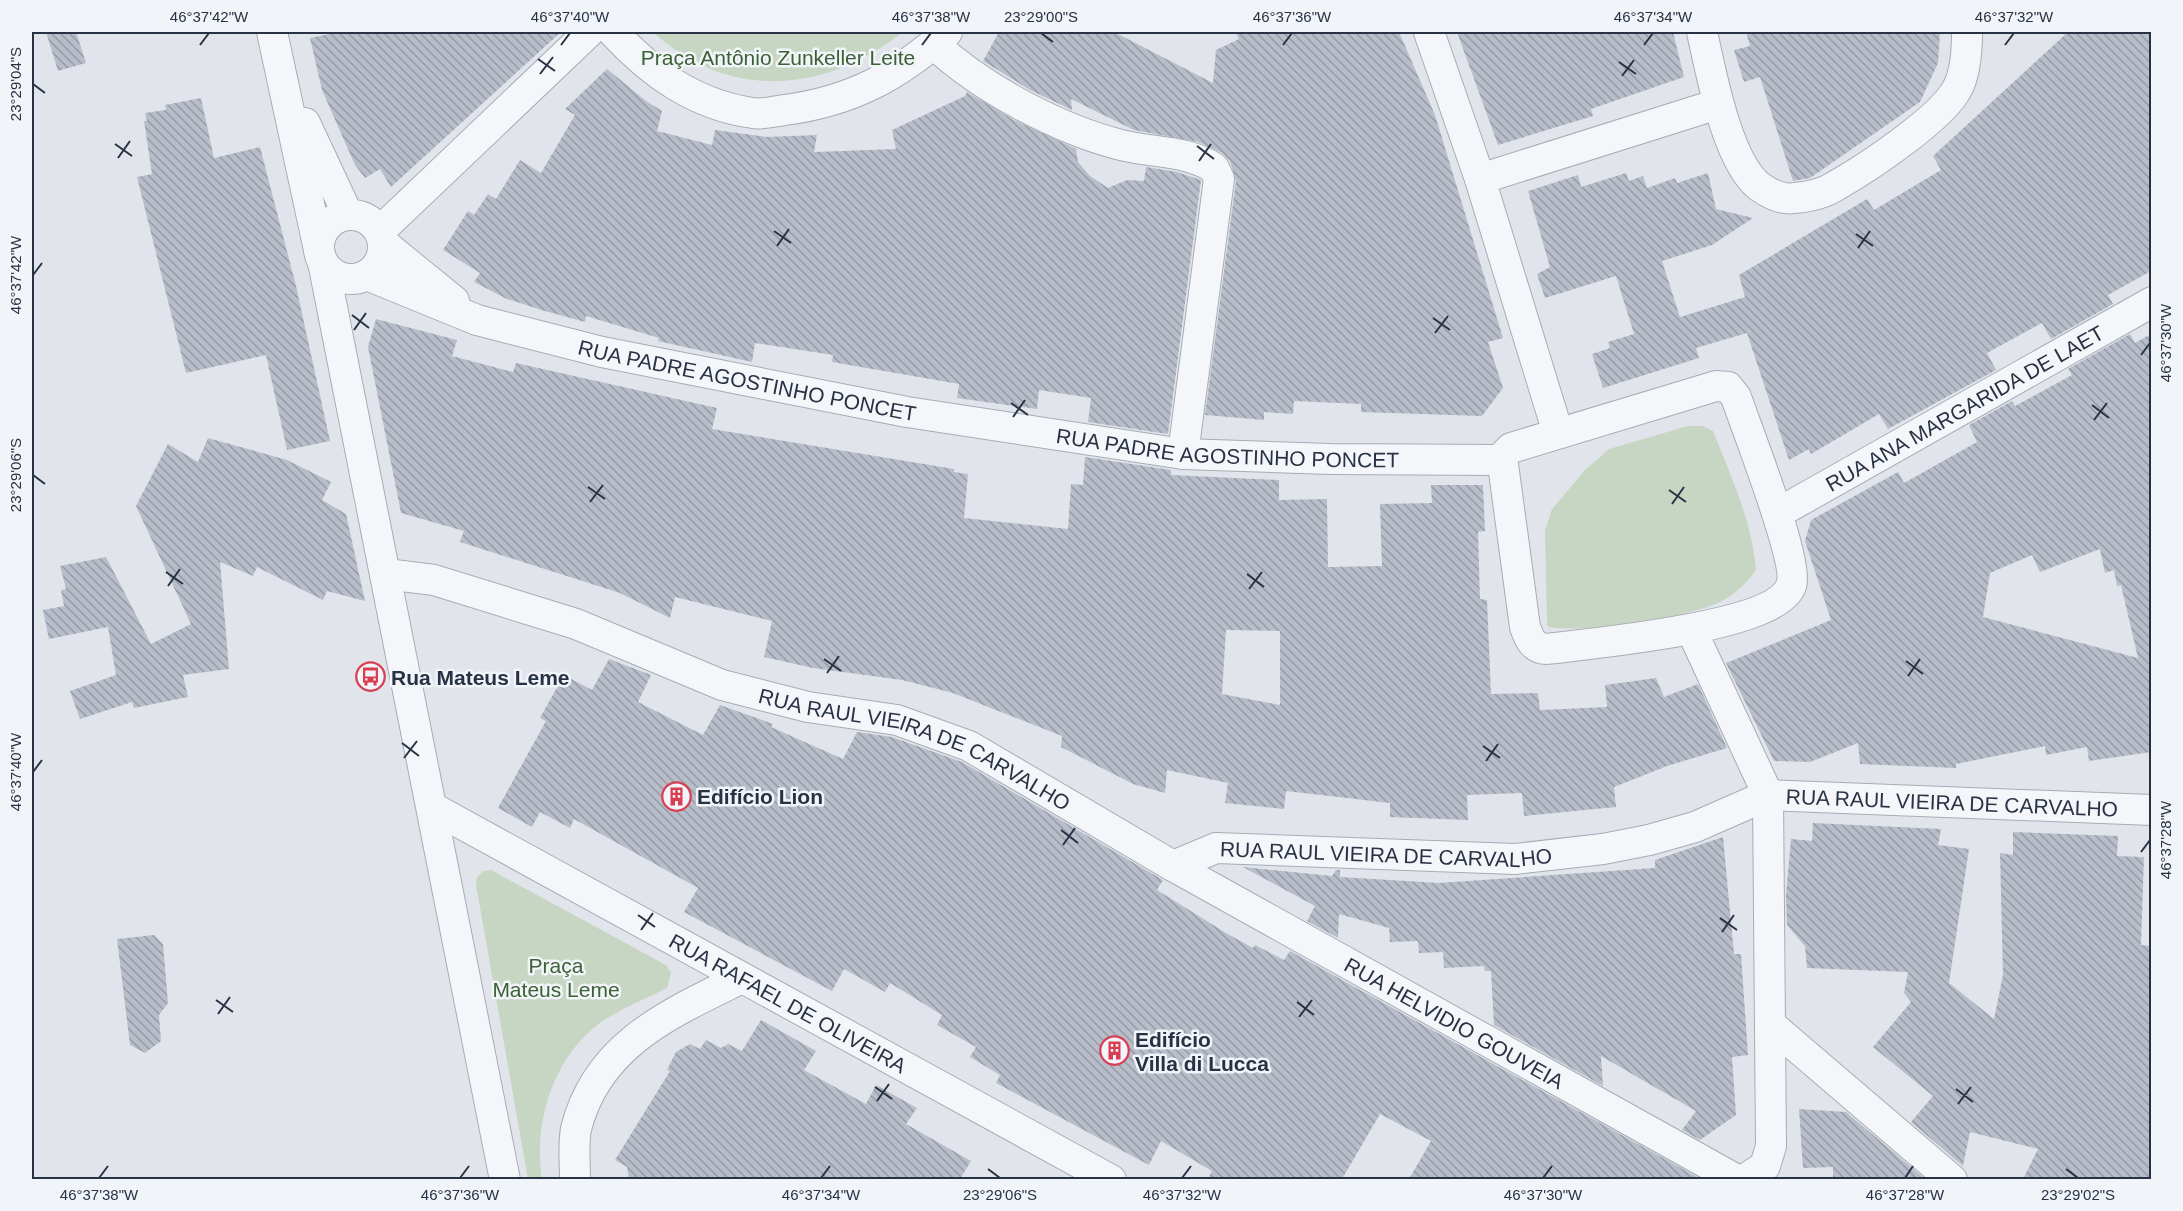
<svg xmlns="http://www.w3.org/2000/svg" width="2183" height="1211" font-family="Helvetica,sans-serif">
<defs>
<pattern id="building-back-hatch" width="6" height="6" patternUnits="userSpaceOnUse" patternTransform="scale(1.5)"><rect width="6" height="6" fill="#b8bec9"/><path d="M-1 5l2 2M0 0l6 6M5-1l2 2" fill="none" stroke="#969ba5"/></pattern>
</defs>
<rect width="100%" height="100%" fill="#e1e5eb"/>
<!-- green -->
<path fill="#c7d6c2" d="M 653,32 L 903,32 C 824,94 729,101 653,32 Z
M 1688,426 L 1703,426 L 1713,431 C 1731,476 1752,521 1756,570 C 1748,582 1735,594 1722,601 C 1692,617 1583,634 1549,627 L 1547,625 L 1545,531 L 1552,509 L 1585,470 L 1609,449 Z
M 491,870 L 666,965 L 671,973 L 667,988 C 642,1001 611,1012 590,1031 C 550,1068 534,1126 542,1179 L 528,1179 L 476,885 L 477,877 L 483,871 Z"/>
<!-- building -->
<path fill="url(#building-back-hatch)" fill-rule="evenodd" d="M 46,32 L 76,32 L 86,63 L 58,71 Z
M 339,32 L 561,32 L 391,187 L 380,169 L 365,178 L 355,165 L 322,90 L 310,38 Z
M 999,32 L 1114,32 L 1213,83 L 1216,50 L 1239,39 L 1236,32 L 1399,32 L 1435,115 L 1503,338 L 1488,342 L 1503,388 L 1482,416 L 1361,412 L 1361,404 L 1294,401 L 1293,414 L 1264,412 L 1264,420 L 1205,415 L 1236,181 L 1230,161 L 1222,153 L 1198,142 L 1134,130 L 1071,99 L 1072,110 L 1030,90 L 983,61 Z
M 1457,32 L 1673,32 L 1684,77 L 1591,109 L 1593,116 L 1498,145 Z
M 1746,32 L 1940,32 L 1938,63 L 1920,102 L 1810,178 L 1793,181 L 1760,77 L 1744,82 L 1734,50 L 1750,46 Z
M 2068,32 L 2151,32 L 2151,271 L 2108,295 L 2113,304 L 2051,339 L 2042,323 L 1987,353 L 1996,370 L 1888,429 L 1879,414 L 1811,454 L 1809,449 L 1789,460 L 1747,333 L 1696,348 L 1699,358 L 1603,388 L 1592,354 L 1610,348 L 1608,342 L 1634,334 L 1616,276 L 1545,298 L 1537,274 L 1550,267 L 1528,191 L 1578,175 L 1581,187 L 1626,173 L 1629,181 L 1643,176 L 1647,188 L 1675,178 L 1677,183 L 1708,173 L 1716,209 L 1753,218 L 1712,245 L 1662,261 L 1680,317 L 1745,297 L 1739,275 L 1867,199 L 1874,210 L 1941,170 L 1933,156 Z
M 607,69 L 646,101 L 662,111 L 657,131 L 712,145 L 715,130 L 767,137 L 817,135 L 814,152 L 896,149 L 892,130 L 965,96 L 967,92 L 1014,120 L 1076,149 L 1078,162 L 1090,176 L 1108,188 L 1127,180 L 1144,181 L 1146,167 L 1177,172 L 1201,180 L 1168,434 L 1088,422 L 1091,398 L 1039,390 L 1037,409 L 957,398 L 959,384 L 832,362 L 833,355 L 755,343 L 752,362 L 658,341 L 659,338 L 586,316 L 585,322 L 545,311 L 507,299 L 474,282 L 480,273 L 443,250 L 468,211 L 474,215 L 488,194 L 496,199 L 520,160 L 541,173 L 575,115 L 565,109 Z
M 201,98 L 214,158 L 260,147 L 296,286 L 330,441 L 287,450 L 266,355 L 186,373 L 137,177 L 152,174 L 144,121 L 147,121 L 145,113 L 166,110 L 165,105 Z
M 376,319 L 457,340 L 452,356 L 513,372 L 516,363 L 717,408 L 712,429 L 954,469 L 954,472 L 968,474 L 964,518 L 1068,529 L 1071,484 L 1083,485 L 1085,457 L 1171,470 L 1171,475 L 1279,480 L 1279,500 L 1327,499 L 1328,567 L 1382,566 L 1380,504 L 1432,503 L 1431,485 L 1483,485 L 1485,531 L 1478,532 L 1480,599 L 1487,600 L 1491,694 L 1538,693 L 1540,710 L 1607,707 L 1605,685 L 1656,678 L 1664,697 L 1698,684 L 1727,748 L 1667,766 L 1614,787 L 1616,807 L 1524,816 L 1522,793 L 1467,795 L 1468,820 L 1390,817 L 1390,803 L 1286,791 L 1284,809 L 1225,803 L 1228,783 L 1167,770 L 1165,793 L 1133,784 L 1061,747 L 1062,736 L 953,693 L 902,680 L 813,668 L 764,657 L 772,621 L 675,597 L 670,618 L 620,593 L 460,542 L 464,531 L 401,513 L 368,347 ZM 1226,630 L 1280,631 L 1280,705 L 1222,694 Z
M 2130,334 L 2135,343 L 2151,334 L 2151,752 L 2089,761 L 2087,747 L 2046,755 L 2045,746 L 1956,764 L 1956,768 L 1860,764 L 1858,743 L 1810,762 L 1774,761 L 1726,663 L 1831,620 L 1805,541 L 1811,520 L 1898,472 L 1904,483 L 1977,442 L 1969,425 L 2012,401 L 2015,406 L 2072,375 L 2068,369 ZM 2100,549 L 2105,573 L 2114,570 L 2117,586 L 2121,585 L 2138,658 L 1983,617 L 1990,573 L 2032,555 L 2040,572 Z
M 208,438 L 287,460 L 331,482 L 322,500 L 346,514 L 365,601 L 327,591 L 323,600 L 257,567 L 253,576 L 220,562 L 229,669 L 183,675 L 188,697 L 134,708 L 132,702 L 80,719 L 70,691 L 116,675 L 108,627 L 49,639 L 43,610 L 64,606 L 61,590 L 66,589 L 60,566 L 106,557 L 151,644 L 191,624 L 136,506 L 168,444 L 198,462 Z
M 609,659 L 651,675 L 638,702 L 703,735 L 720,705 L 773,724 L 771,727 L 843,759 L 857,732 L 892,737 L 962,762 L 1163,880 L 1157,890 L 1226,933 L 1253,948 L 1255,945 L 1284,960 L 1290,951 L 1701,1179 L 1409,1179 L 1431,1141 L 1380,1114 L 1342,1179 L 1208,1179 L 1212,1171 L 1161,1141 L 1149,1165 L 996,1083 L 1000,1075 L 970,1057 L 976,1047 L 937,1025 L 942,1015 L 890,983 L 885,992 L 844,969 L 832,991 L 684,912 L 698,888 L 574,819 L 570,828 L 540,812 L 532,827 L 498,808 L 546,721 L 540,718 L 564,675 L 592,690 Z
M 1813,823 L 1941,829 L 1938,845 L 1969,849 L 1949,983 L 1994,1019 L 2003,975 L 2000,853 L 2013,855 L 2013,832 L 2118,836 L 2117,856 L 2144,857 L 2141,945 L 2151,946 L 2151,1179 L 2023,1179 L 2038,1149 L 1970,1132 L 1963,1166 L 1911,1122 L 1933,1096 L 1873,1047 L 1911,1002 L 1904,993 L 1908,972 L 1807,968 L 1805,946 L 1787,925 L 1786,895 L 1791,839 L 1812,841 Z
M 1723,837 L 1734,954 L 1741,954 L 1748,1055 L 1732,1057 L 1736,1115 L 1700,1140 L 1682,1130 L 1696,1111 L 1601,1056 L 1603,1086 L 1494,1025 L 1491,971 L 1485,971 L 1484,966 L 1444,968 L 1443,952 L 1419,953 L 1418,941 L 1390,942 L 1389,928 L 1339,914 L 1338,938 L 1307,921 L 1315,906 L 1243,867 L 1332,876 L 1336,870 L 1340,870 L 1340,877 L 1439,883 L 1655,868 L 1655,860 Z
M 154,935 L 163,944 L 168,1003 L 159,1015 L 161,1041 L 145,1053 L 130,1045 L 117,939 Z
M 761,1020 L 816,1051 L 804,1070 L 866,1104 L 876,1085 L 917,1108 L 906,1124 L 971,1161 L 960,1179 L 629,1179 L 627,1167 L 615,1160 L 670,1071 L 667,1070 L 676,1052 L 690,1044 L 700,1049 L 706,1040 L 721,1048 L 728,1044 L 742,1051 Z
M 1799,1109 L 1846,1112 L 1925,1179 L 1833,1179 L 1833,1167 L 1803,1168 Z"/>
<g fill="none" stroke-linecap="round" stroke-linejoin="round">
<defs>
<g id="street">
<path d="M 272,32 L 319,250"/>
<path d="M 613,32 C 651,73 695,105 753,113 C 763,115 775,111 785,110 C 852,101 898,76 947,32"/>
<path d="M 1429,32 L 1480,179 L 1558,433"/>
<path d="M 1702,32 C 1711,72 1727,162 1760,187 C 1770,194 1782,200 1794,198 C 1808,197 1825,193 1837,185 C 1867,168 1942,118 1957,89 C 1966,73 1967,50 1967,32"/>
<path d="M 934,44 C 981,88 1058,129 1121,145 C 1152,153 1187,150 1214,168 L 1219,179 L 1183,454"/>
<path d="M 305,123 L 348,215"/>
<path d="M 1480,179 L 1718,104"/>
<circle cx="351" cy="247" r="32"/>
<path d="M 380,231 L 589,32"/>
<path d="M 384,244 L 454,301"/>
<path d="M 323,262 L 505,1180"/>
<path id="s1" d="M 367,275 L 477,320 L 602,352 L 907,412 L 1183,454 L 1330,459 L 1501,460"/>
<path d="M 1716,386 L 1728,387 L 1736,397 C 1746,427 1800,563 1791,586 C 1774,628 1592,643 1547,649 C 1533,649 1529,638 1525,627 L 1502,457 L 1511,448 Z"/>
<path id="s2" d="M 1778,513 L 2152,302"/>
<path id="s3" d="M 386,574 L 434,580 L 576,624 L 722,685 L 808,707 L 897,720 L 969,746 L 1173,866 L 1216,848 L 1515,859 L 1603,849 L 1649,840 L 1695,827 L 1768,795 L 2152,810"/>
<path d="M 1691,629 L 1768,795 L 1771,1146 L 1765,1166 L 1744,1180"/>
<path id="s4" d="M 433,808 L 1111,1180"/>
<path id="s5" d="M 1173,866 L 1737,1180"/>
<path d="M 1771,1025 L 1952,1180"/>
<path d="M 575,1180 C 575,1164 573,1144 576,1129 C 597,1044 671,1013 742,978"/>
</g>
</defs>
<!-- street casing -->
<use href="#street" stroke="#a6acb6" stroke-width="32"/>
<!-- street -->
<use href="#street" stroke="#f5f6f9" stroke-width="30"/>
</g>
<!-- ticks -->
<path fill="none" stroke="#283244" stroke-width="2" d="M 1041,33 L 1053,42M 200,45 L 209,33M 561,45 L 570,33M 922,45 L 931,33M 1283,45 L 1292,33M 1644,45 L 1653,33M 2005,45 L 2014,33M 538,59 L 555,71M 1619,62 L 1636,74M 540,74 L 553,57M 1622,76 L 1634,60M 33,84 L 45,93M 115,144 L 132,156M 1197,146 L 1214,159M 118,158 L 130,141M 1199,161 L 1211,144M 774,231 L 791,243M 1856,234 L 1873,246M 777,246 L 789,229M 1858,248 L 1870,231M 33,275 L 42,263M 352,315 L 369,328M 1433,318 L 1450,330M 354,330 L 366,313M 1435,333 L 1448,316M 2141,355 L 2150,343M 1011,403 L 1028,415M 2092,405 L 2109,418M 1013,417 L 1025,400M 2094,420 L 2107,403M 33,475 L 45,484M 588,487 L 605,499M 1669,490 L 1686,502M 590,502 L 603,485M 1672,504 L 1684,487M 166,572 L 183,584M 1247,574 L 1264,587M 168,586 L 180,569M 1249,589 L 1262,572M 824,659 L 841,671M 1906,661 L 1923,674M 827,673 L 839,656M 1908,676 L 1920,659M 402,743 L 419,756M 1483,746 L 1500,758M 404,758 L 417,741M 1486,761 L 1498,744M 33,772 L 42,760M 1061,830 L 1078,843M 1063,845 L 1075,828M 2141,852 L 2150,840M 638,915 L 655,927M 1720,918 L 1737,930M 641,930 L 653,913M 1722,932 L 1734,915M 216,1000 L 233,1012M 1297,1002 L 1314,1015M 218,1014 L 230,997M 1299,1017 L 1312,1000M 875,1087 L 892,1099M 1956,1089 L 1973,1102M 877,1101 L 889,1084M 1958,1104 L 1971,1087M 988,1169 L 1000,1178M 2066,1169 L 2078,1178M 99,1178 L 108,1166M 460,1178 L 469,1166M 821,1178 L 830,1166M 1182,1178 L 1191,1166M 1543,1178 L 1552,1166M 1905,1178 L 1913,1166"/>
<!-- icons -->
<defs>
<symbol id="bus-ring" viewBox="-11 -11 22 22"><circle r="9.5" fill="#f1f4f8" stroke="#d93e53" stroke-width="1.5"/><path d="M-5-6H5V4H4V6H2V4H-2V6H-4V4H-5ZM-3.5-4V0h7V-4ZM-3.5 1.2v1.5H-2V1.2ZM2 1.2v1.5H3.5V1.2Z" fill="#d93e53"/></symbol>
<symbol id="building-ring" viewBox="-11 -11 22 22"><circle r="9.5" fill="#f1f4f8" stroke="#d93e53" stroke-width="1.5"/><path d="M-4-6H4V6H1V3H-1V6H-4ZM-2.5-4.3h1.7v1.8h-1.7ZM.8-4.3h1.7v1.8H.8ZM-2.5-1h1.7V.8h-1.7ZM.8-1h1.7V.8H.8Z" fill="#d93e53"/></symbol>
</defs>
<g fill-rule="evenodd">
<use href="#bus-ring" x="354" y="660" width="33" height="33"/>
<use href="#building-ring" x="660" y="780" width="33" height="33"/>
<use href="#building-ring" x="1098" y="1034" width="33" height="33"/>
</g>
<g text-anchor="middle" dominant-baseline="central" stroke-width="5" stroke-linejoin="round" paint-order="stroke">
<!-- park labels -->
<g font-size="21" fill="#3c6134" stroke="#f1f4f8">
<text x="778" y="57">Praça Antônio Zunkeller Leite</text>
<text x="556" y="965">Praça<tspan x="556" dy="24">Mateus Leme</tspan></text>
</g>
<!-- street labels -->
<g font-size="21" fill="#283244" stroke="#f1f4f8">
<text stroke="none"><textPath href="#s1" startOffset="396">RUA PADRE AGOSTINHO PONCET</textPath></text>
<text stroke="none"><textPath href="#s2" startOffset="214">RUA ANA MARGARIDA DE LAET</textPath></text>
<text stroke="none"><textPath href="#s1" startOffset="882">RUA PADRE AGOSTINHO PONCET</textPath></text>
<text stroke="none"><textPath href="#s3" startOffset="560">RUA RAUL VIEIRA DE CARVALHO</textPath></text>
<text stroke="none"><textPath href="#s3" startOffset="1640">RUA RAUL VIEIRA DE CARVALHO</textPath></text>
<text stroke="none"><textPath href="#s3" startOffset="1064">RUA RAUL VIEIRA DE CARVALHO</textPath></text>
<text stroke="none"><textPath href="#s4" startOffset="405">RUA RAFAEL DE OLIVEIRA</textPath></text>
<text stroke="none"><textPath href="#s5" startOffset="322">RUA HELVIDIO GOUVEIA</textPath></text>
</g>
<!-- poi labels -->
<g font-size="21" font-weight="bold" fill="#283244" stroke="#f1f4f8" text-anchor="start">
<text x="391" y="677">Rua Mateus Leme</text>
<text x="697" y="796">Edifício Lion</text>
<text x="1135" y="1039">Edifício<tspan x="1135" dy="24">Villa di Lucca</tspan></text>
</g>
</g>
<!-- border -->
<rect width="2183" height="1211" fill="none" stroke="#f1f4f8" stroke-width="66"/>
<rect x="33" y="33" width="2117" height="1145" fill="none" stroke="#283244" stroke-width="2"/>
<g font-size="15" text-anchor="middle" fill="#283244">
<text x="209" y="22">46°37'42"W</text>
<text x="570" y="22">46°37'40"W</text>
<text x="931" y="22">46°37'38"W</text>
<text x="1041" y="22">23°29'00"S</text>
<text x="1292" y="22">46°37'36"W</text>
<text x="1653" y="22">46°37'34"W</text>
<text x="2014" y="22">46°37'32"W</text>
<text transform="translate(16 84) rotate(-90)" y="5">23°29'04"S</text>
<text transform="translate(16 275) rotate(-90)" y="5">46°37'42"W</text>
<text transform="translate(2166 343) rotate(-90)" y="5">46°37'30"W</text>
<text transform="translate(16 475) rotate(-90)" y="5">23°29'06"S</text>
<text transform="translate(16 772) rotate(-90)" y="5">46°37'40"W</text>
<text transform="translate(2166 840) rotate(-90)" y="5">46°37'28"W</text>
<text x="99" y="1200">46°37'38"W</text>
<text x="460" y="1200">46°37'36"W</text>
<text x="821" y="1200">46°37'34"W</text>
<text x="1000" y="1200">23°29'06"S</text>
<text x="1182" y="1200">46°37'32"W</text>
<text x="1543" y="1200">46°37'30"W</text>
<text x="1905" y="1200">46°37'28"W</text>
<text x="2078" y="1200">23°29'02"S</text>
</g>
</svg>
